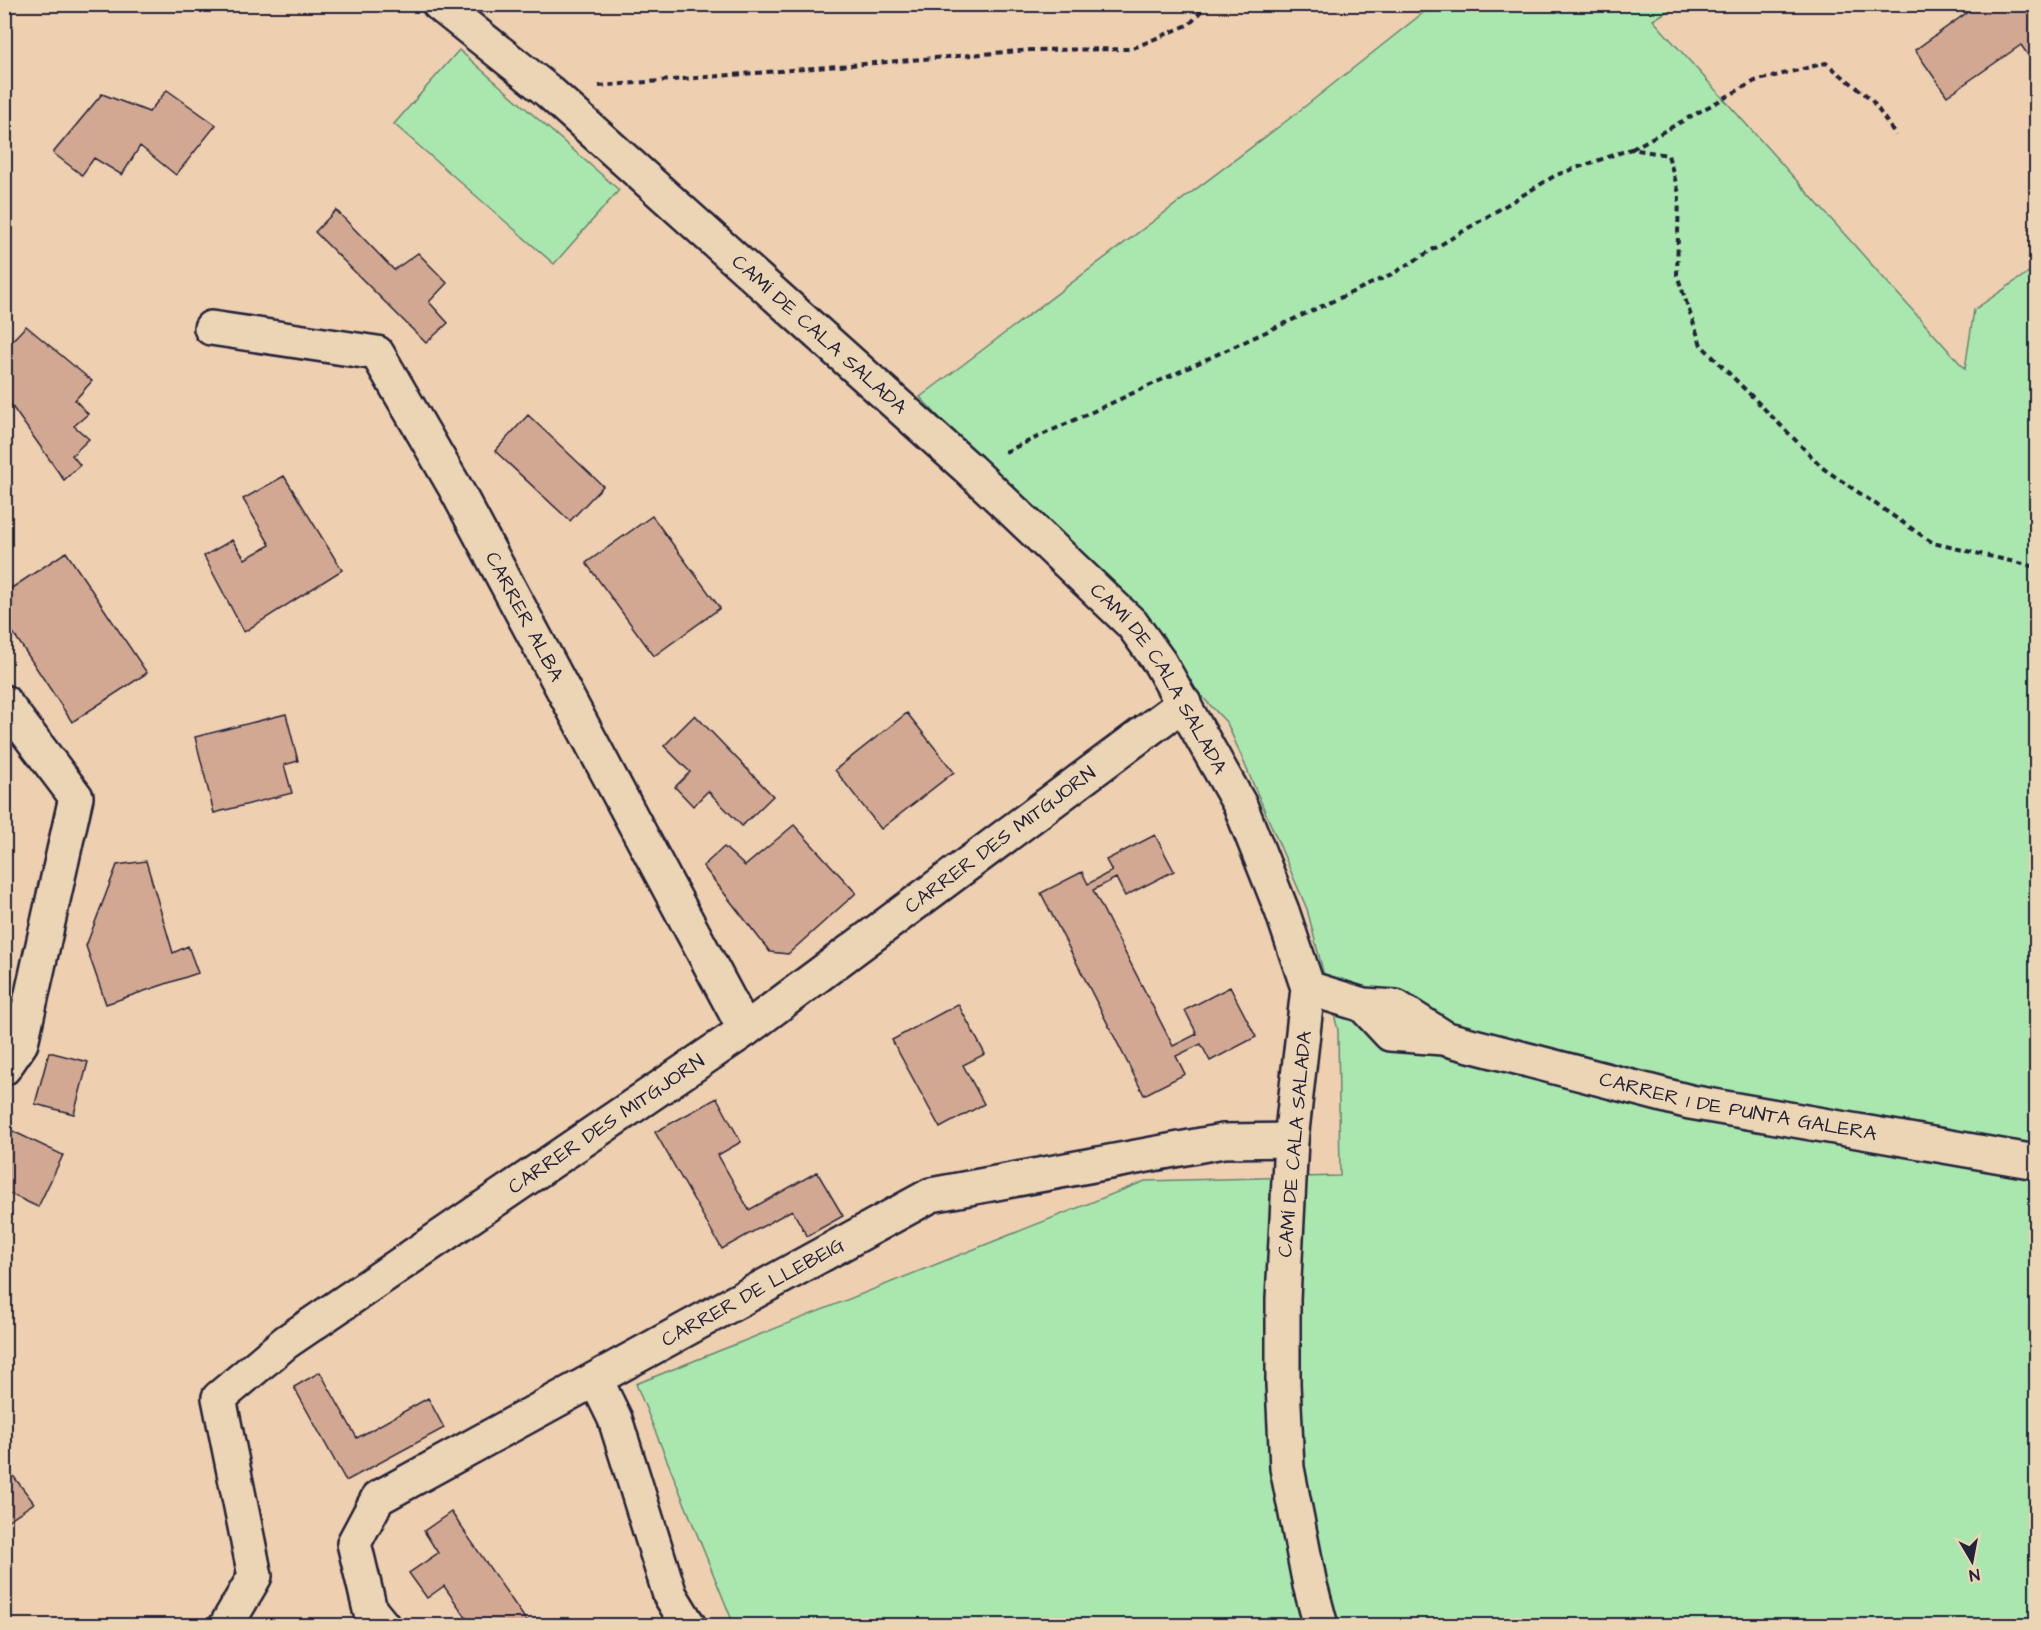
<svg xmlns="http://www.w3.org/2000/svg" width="2041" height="1630" font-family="'Architects Daughter',sans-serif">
<rect width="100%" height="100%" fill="#eecfb0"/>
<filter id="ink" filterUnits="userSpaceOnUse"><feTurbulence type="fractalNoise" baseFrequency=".0167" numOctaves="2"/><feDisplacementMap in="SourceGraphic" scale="12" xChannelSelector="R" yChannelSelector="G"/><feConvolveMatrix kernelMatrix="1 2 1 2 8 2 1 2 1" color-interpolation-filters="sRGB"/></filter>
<g filter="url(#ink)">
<!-- green -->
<path fill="#aae7ae" stroke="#668474" stroke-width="1.5" d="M 1433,5 L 1678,5 L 1653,20 L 1965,369 L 1974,310 L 2036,267 L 2036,1625 L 734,1625 L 636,1384 L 1145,1181 L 1340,1176 L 1338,1030 L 1307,909 L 1227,723 L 920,397 L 1289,119 Z
M 459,50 L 619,190 L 554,264 L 394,124 Z"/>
<!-- building -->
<path fill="#d2a892" stroke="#22223b" stroke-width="1.5" d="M 1979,4 L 2032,4 L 2036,11 L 2036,54 L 2030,58 L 2021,45 L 1947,96 L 1915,50 Z
M 167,90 L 216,125 L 176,175 L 140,146 L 122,175 L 94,158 L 82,175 L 53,153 L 102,94 L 149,112 Z
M 336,210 L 394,270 L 418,253 L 447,283 L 429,302 L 448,323 L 426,343 L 315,232 Z
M 26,326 L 92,381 L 75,400 L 88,414 L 74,426 L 89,439 L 72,455 L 80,465 L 64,480 L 4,395 L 4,349 Z
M 528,415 L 603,486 L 570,521 L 495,451 Z
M 284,476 L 342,570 L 244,632 L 204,556 L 232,540 L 245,559 L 270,545 L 243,499 Z
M 652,516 L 720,608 L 654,656 L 586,563 Z
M 66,552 L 147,673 L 72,722 L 4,619 L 4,593 Z
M 907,713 L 954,772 L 881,829 L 835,770 Z
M 286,714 L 298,761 L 284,765 L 292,793 L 214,813 L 195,737 Z
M 695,715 L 773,796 L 742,826 L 708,791 L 693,806 L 675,787 L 690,772 L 664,746 Z
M 794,825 L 856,893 L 788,954 L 770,952 L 703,866 L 724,847 L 745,866 Z
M 1155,835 L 1174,871 L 1125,896 L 1116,878 L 1093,890 L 1173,1046 L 1197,1034 L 1185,1010 L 1230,987 L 1256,1037 L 1210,1061 L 1201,1044 L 1176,1056 L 1185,1074 L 1144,1095 L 1041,893 L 1082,872 L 1088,884 L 1112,871 L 1106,860 Z
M 146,861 L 173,953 L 188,946 L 198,973 L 106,1004 L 86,946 L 117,865 Z
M 958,1004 L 985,1054 L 963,1065 L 984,1104 L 940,1128 L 892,1040 Z
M 49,1052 L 88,1062 L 74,1114 L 35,1104 Z
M 717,1098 L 741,1142 L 718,1155 L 749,1210 L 817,1172 L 843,1216 L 807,1236 L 792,1210 L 722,1249 L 655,1132 Z
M 4,1127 L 63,1155 L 38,1207 L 4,1191 Z
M 320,1372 L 357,1438 L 428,1398 L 444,1428 L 346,1481 L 294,1387 Z
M 4,1464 L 34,1503 L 4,1523 Z
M 451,1512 L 530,1626 L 472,1626 L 444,1586 L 427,1598 L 409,1573 L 438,1553 L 424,1531 Z"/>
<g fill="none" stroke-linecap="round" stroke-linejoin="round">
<defs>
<g id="street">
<path id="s1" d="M 439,4 L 548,91 L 969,469 L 1132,624 L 1160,663 L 1240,805 L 1282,911 L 1308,988 L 1291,1140 L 1283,1299 L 1283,1384 L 1287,1468 L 1310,1585 L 1321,1626"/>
<path id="s2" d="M 211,328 L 377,353 L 456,489 L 745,1030"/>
<path d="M 4,702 L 76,797 L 21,1043 L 4,1068"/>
<path d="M 1308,988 L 1363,1005 L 1396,1007 L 1440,1035"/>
<path id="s3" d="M 1363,1005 L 1390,1034 L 1443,1038 L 1690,1102 L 2036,1162"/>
<path d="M 596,1380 L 615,1419 L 670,1595 L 689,1626"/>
<path id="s4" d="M 226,1626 L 255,1576 L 219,1398 L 286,1342 L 745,1030 L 1184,703"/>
<path id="s5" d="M 383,1626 L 370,1610 L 354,1543 L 378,1498 L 931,1195 L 1223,1141 L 1291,1140"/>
</g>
</defs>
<!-- street casing -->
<use href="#street" stroke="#22223b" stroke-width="38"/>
<!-- path -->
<path stroke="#22223b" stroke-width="4" stroke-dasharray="6 4.5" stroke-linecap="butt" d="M 599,86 L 1031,50 L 1131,49 L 1190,24 L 1207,4
M 1632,149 L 1755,81 L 1826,63 L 1871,99 L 1896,135
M 1005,452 L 1394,273 L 1556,175 L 1631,149 L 1668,155 L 1679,193 L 1677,275 L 1701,345 L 1824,469 L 1933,543 L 2036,567"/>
<!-- street -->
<use href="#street" stroke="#ecd5b5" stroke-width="33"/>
</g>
</g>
<g text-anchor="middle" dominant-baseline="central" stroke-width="4.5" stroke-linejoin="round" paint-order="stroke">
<!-- street labels -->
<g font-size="20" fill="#22223b" stroke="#ecd5b5">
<text stroke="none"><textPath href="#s1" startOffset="504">CAMÍ DE CALA SALADA</textPath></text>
<text stroke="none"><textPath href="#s2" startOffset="470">CARRER ALBA</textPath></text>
<text stroke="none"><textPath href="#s1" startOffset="990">CAMÍ DE CALA SALADA</textPath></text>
<text stroke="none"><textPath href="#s4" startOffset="1200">CARRER DES MITGJORN</textPath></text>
<text stroke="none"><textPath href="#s3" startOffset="396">CARRER 1 DE PUNTA GALERA</textPath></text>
<text stroke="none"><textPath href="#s4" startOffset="714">CARRER DES MITGJORN</textPath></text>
<text transform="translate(1295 1144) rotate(-85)">CAMÍ DE CALA SALADA</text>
<text stroke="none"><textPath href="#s5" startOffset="568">CARRER DE LLEBEIG</textPath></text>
</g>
</g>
<!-- margin -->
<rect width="2041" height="1630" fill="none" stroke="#ecd5b5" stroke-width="24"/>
<rect x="12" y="12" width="2017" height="1606" fill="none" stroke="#22223b" stroke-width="2" filter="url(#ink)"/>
<!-- north arrow -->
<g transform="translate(1972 1561) rotate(170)" stroke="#ecd5b5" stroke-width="4.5" paint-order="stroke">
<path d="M0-4.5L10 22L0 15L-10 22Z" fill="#22223b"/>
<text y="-9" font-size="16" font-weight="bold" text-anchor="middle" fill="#22223b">N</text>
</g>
</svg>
